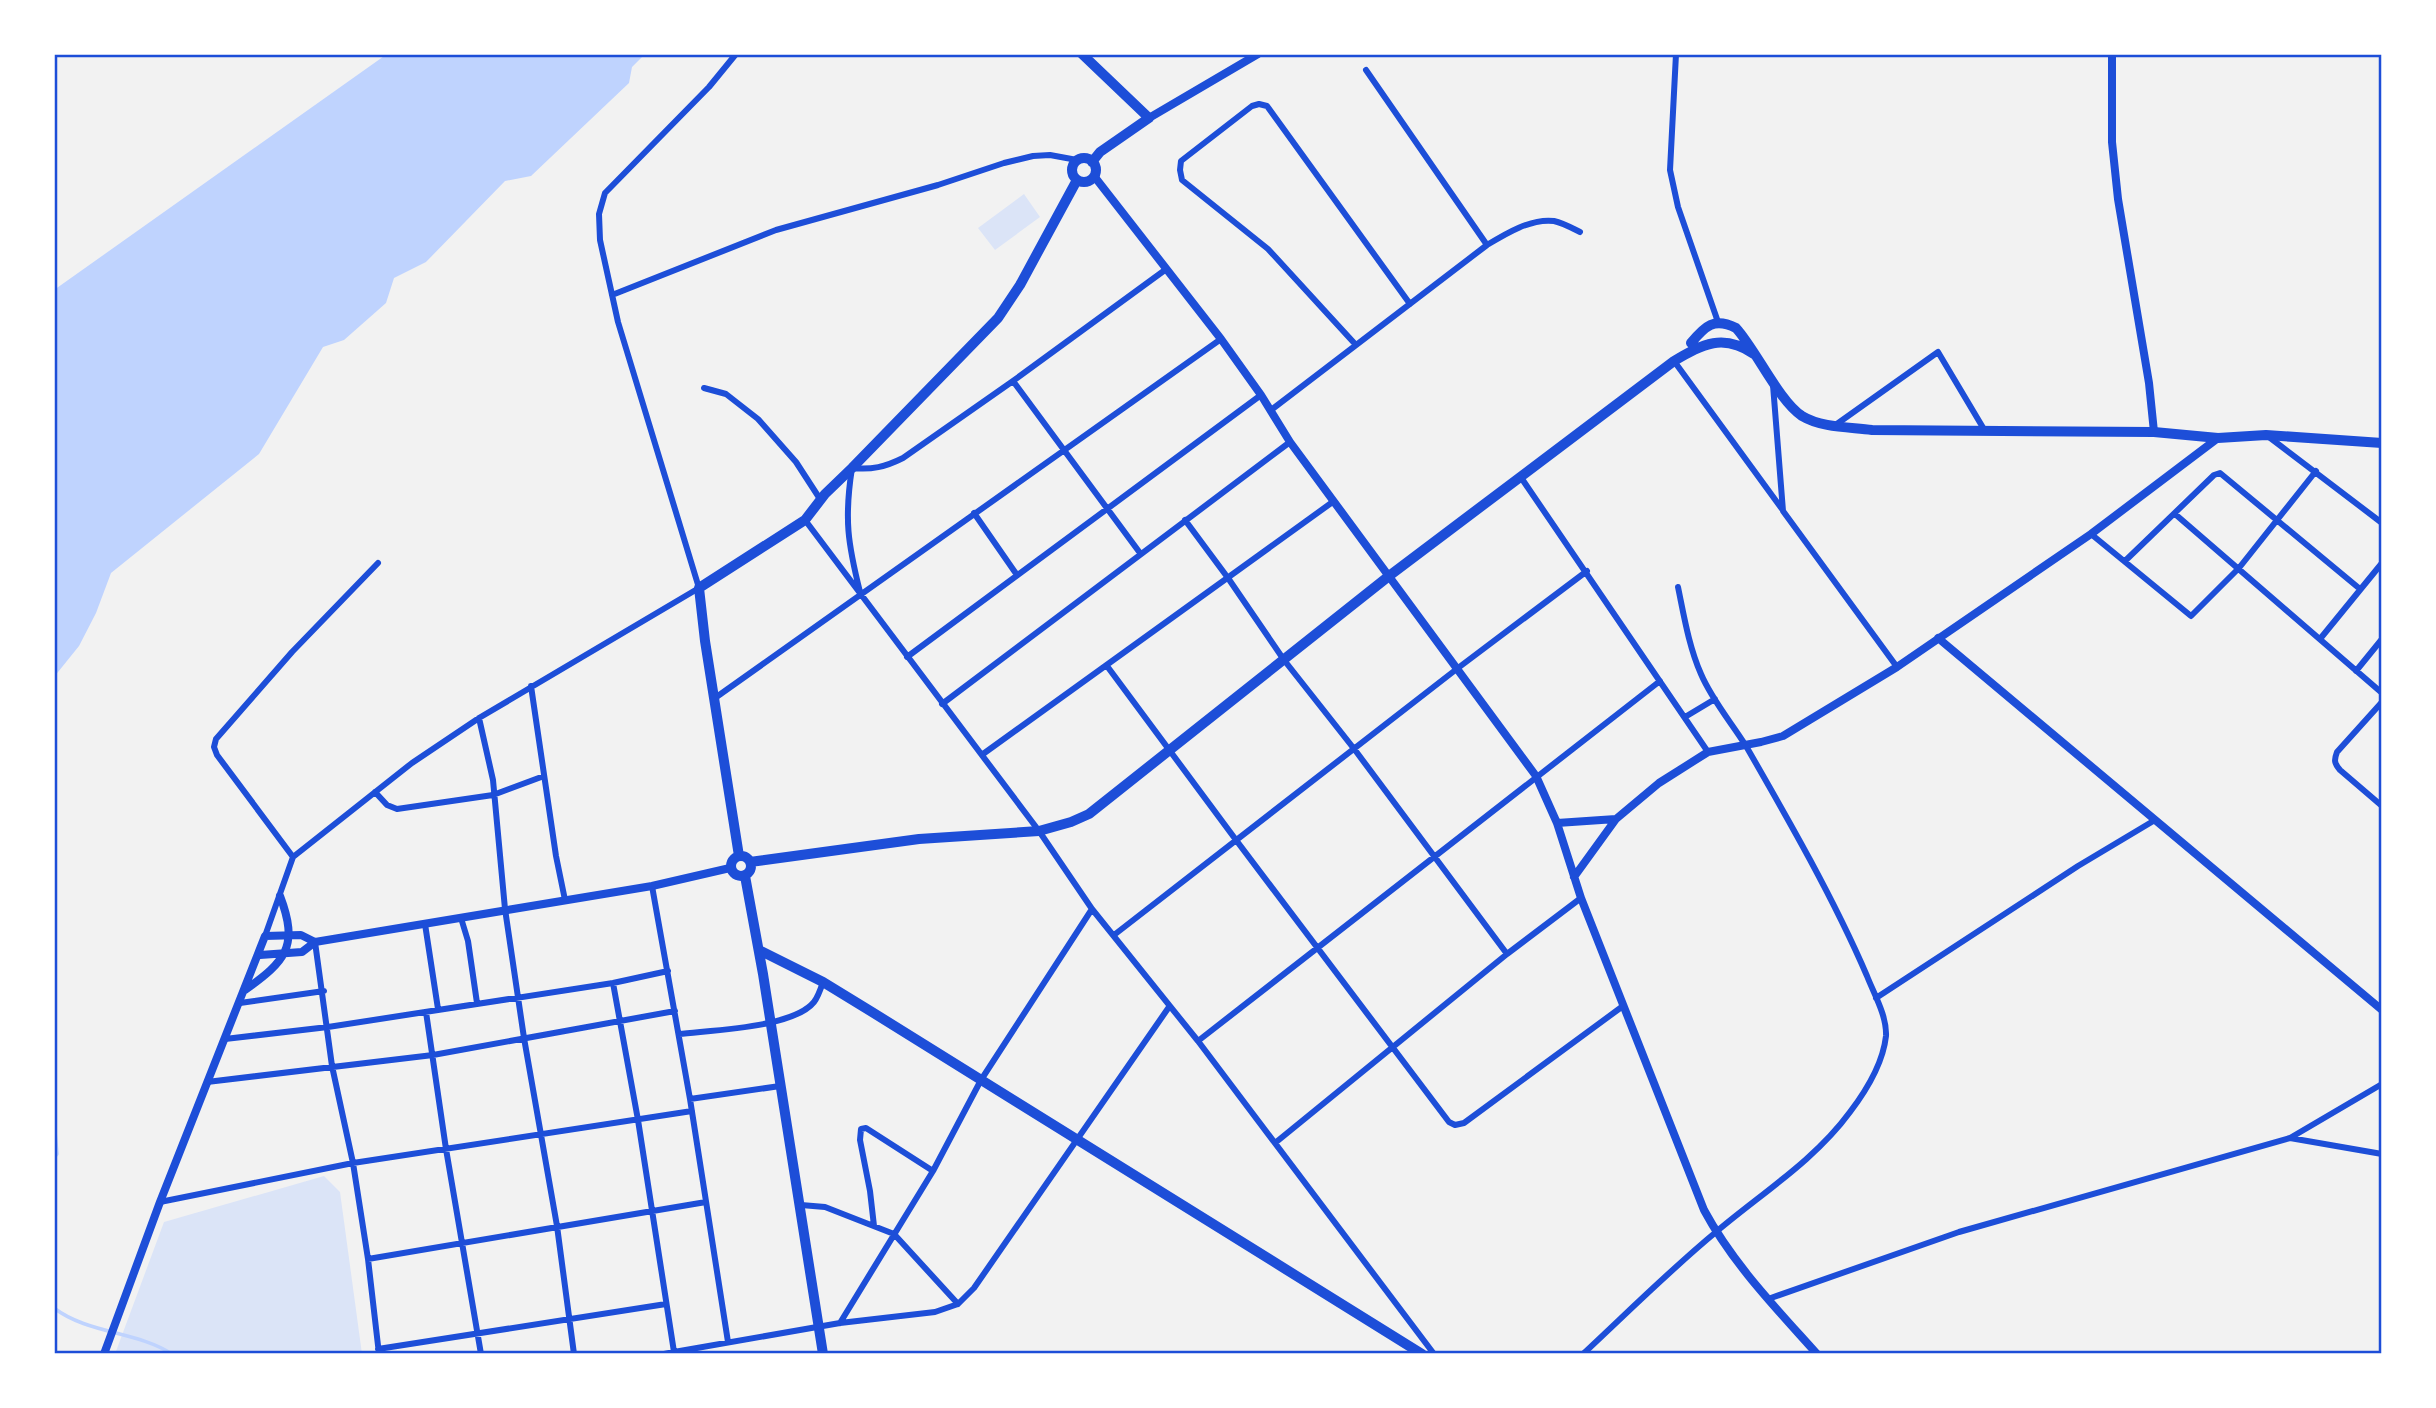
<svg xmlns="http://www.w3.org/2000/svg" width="2436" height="1408" font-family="'DM Sans',sans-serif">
<rect width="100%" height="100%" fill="#f2f2f2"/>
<!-- green -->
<path fill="#dbe4f7" d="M 1024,194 L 1040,217 L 995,250 L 978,228 Z
M 324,1176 L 340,1192 L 362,1354 L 115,1354 L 164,1222 Z"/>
<!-- water -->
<path fill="#bfd3fe" d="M 387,54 L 645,54 L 632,67 L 629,83 L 531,176 L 505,181 L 426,262 L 394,278 L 386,303 L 344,340 L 323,347 L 259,454 L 111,573 L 96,613 L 79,646 L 54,677 L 54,290 Z"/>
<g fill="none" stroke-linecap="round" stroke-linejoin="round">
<!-- stream -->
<path stroke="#bfd3fe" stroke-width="3.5" d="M 54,1120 L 57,1154 L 54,1158
M 54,1308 C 88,1334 137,1331 172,1354"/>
<!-- minor -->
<path stroke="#1d4ed8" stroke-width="6" d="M 1676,54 L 1670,170 L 1678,207 L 1718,322
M 1366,70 L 1487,245
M 612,295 L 776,230 L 938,185 L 1004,163 L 1033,156 L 1050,155 L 1077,160
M 1356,345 L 1268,249 L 1182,180 L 1180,170 L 1181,161 L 1252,106 L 1259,104 L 1267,106 L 1410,304
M 1674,361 L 1782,509
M 1013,381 L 1140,553
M 1773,385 L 1783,511 L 1897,667
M 704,388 L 726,394 L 758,419 L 796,462 L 820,499
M 1271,410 L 1487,245 C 1505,234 1531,218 1554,221 C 1563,223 1572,228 1580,232
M 1834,426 L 1938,352 L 1985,431
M 2269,437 L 2382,523
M 1520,476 L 1708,752
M 974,513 L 1017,575
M 2175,514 L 2382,693
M 805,520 L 1039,831 L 1092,909 L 1198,1041 L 1434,1354
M 1185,520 L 1228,578 L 1284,660 L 1355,750 L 1507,954
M 2091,534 L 2191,616 L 2239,568 L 2316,471
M 2125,561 L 2214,475 L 2220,473 L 2360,589
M 860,592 C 848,544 844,519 852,468 C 872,470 885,467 903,458 L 1013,381 L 1165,270
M 2320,639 L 2382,563
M 907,657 L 1261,395
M 1107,666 L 1236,840 L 1449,1122 L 1455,1125 L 1464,1123 L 1623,1006
M 2356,671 L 2382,639
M 531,686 L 556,856 L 565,900
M 715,698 L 1221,339
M 2382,702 L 2337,752 C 2334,760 2334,763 2340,770 L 2382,806
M 942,704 L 1290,442
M 1685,717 L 1715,699
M 479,718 L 493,780 L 505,909 L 524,1038 L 557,1226 L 574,1354
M 983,754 L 1334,501
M 375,792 L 387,805 L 397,809 L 493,795 L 544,776
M 293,857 L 217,755 L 214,747 L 216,739 L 292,652 L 378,563
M 652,886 L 690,1099 L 728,1342
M 461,918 L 468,941 L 477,1003
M 425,924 L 438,1009
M 1114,935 L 1458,668 L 1587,571
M 265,936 L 293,857 L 412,763 L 479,718 L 699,588 L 618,322 L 600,240 L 599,214 L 605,193 L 709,87 L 736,54
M 315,942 L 332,1066 L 353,1163 L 692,1111
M 613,983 L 638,1120 L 674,1352 L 664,1354
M 1876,998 L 2078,866 L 2155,820
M 240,1003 L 324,991
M 426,1012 L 446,1149 L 481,1354
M 679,1034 C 712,1030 793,1028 814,1002 C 818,997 821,988 823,982
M 225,1039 L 328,1027 L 613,983 L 668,971
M 1198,1041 L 1660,681
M 207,1082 L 433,1055 L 675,1011
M 690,1099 L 780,1086
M 2290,1138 L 2382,1154
M 1275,1143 L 1507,954 L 1581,898
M 160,1202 L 353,1163 L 368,1259 L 379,1354
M 801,1205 L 825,1207 L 894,1234 L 958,1304
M 874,1226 L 870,1191 L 860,1140 L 861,1129 L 866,1128 L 933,1171
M 368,1259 L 706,1202
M 1768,1299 L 1959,1232 L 2290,1138 L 2382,1084
M 840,1323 L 933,1171 L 981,1080 L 1092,909
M 378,1349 L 666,1304
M 674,1354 L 674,1352 L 840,1323 L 935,1312 L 958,1304 L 974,1288 L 1169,1007
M 1583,1354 C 1627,1313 1670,1270 1716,1232 C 1762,1193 1814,1161 1850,1112 C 1866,1091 1883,1063 1886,1036 C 1887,1016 1874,994 1867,976 C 1834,899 1788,819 1746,746 C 1731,722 1712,700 1701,674 C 1689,647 1684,616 1678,587"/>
<!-- tertiary -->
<path stroke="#1d4ed8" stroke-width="8" d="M 2112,54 L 2112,142 L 2118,199 L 2149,383 L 2154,432
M 1149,118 L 1258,54
M 1094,176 L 1221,339 L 1261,395 L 1290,442 L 1536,776 L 1557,823 L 1581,898 L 1704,1210 C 1733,1264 1776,1308 1817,1354
M 1938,638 L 2382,1010
M 1557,823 L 1616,819 L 1659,783 L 1708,752 L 1761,742 L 1783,736 L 1897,667 L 2091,534 L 2218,438
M 1574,877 L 1616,819
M 260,955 L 302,952 L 315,942 L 652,886 L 730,868
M 245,990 C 286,961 299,946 280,896
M 104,1354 L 160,1202 L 265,936 L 301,935 L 315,942"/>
<!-- primary -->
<path stroke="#1d4ed8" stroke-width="10" d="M 1082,54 L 1149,118 L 1100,152 L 1092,162
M1072 170a12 12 0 1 1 24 0a12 12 0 1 1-24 0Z
M 1697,348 L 1691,343 C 1705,326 1714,317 1736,328 C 1756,350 1779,401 1802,416 C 1822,428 1850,427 1872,430 L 2154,432 L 2218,438 L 2266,435 L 2382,443
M731 866a10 10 0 1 1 20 0a10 10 0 1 1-20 0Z
M 739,856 L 705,641 L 699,588 L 805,520 L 825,494 L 852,468 L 998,318 L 1020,285 L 1077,180
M 750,862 L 919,839 L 1039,831 L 1071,822 L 1089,814 L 1389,576 L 1674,361 C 1703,344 1723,333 1754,354
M 745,876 L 763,974 L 823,1354
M 759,950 L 823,982 L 872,1012 L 1422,1354"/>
</g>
<!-- border -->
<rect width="2436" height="1408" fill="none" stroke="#ffffff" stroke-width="112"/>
<rect x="56" y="56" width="2324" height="1296" fill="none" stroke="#1d4ed8" stroke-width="2.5"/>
</svg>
